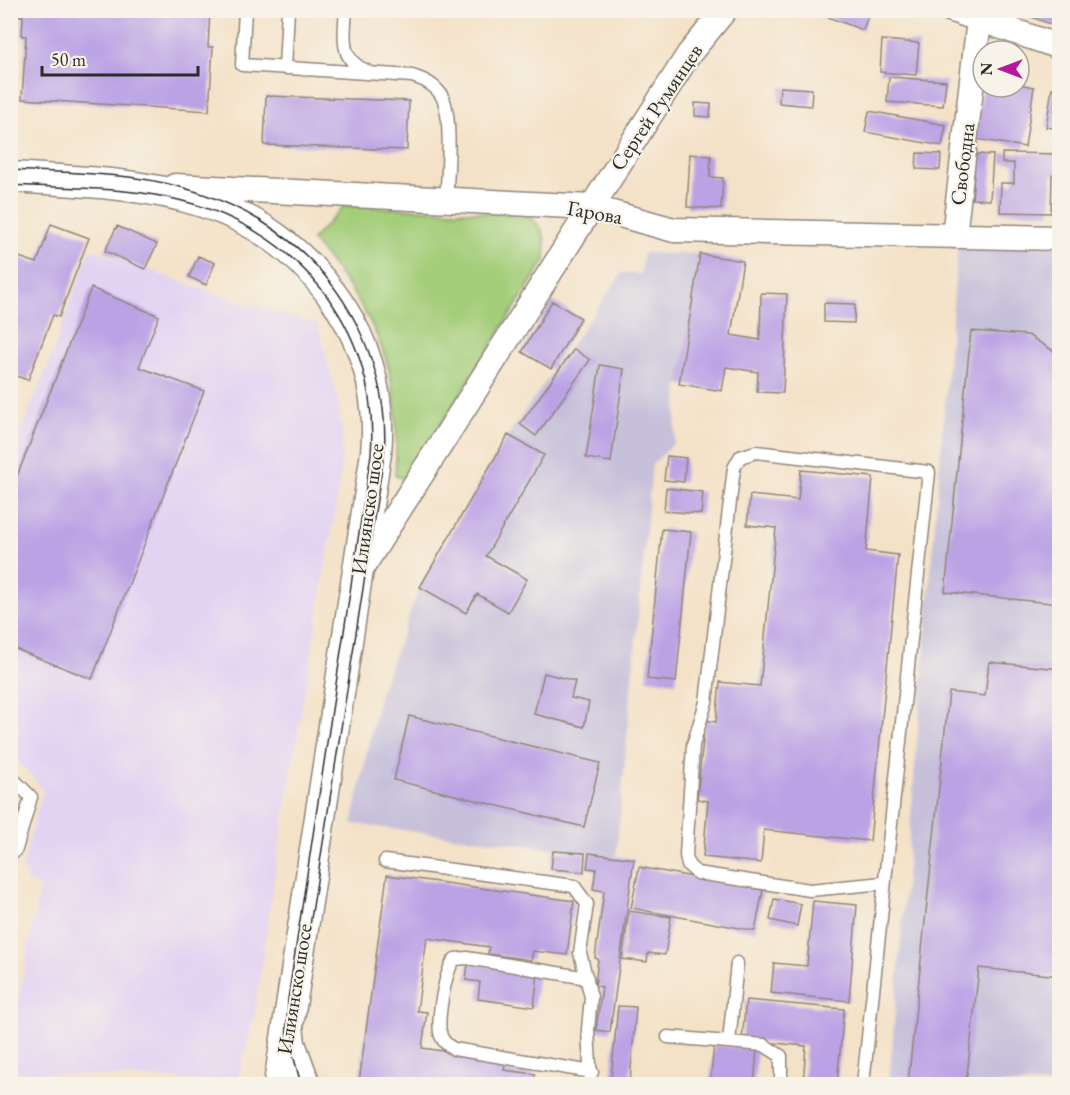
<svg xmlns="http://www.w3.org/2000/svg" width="1070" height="1095" font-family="'EB Garamond',serif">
<rect width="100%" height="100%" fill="#f7f3e8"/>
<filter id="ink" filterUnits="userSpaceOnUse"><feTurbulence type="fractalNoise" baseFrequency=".0167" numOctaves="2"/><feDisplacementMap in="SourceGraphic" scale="12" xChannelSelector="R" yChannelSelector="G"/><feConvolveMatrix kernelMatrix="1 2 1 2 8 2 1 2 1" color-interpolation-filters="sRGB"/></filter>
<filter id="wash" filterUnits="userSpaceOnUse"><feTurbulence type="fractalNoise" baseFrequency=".008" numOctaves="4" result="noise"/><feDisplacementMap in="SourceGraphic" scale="24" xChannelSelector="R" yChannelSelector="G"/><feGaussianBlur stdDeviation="1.35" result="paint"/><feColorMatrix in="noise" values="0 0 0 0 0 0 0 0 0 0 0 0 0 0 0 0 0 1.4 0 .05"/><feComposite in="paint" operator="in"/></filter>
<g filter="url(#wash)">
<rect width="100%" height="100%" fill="#f4e2c8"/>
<!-- built -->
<path fill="#e3d3f2" d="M 90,249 L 239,302 L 317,323 L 338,399 L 343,442 L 339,487 L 276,866 L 254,1018 L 237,1082 L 11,1072 L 11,1037 L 40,887 L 27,882 L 22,866 L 43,789 L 11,754 L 11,456 L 43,378 Z"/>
<!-- industrial -->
<path fill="#c6c0da" d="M 958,243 L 1059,246 L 1059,1084 L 889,1084 Z
M 643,253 L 700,254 L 679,384 L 674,443 L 652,465 L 616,856 L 352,824 L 379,695 L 420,587 L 508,435 L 622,273 L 641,274 Z"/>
<!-- green -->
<path fill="#a4ce7a" stroke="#687c52" stroke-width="1.5" d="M 344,206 L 525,214 C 545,227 547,237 545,260 L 406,479 L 395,476 C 403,368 380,321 312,240 Z"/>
<g id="blocks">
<!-- building -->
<path fill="#bba2e5" d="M 10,10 L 210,10 L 208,47 L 213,47 L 209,111 L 22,99 L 26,36 L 22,36 L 23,16 L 10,15 Z
M 809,10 L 870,10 L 863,30 Z
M 1035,10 L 1060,10 L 1060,28 L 1032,17 Z
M 882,40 L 919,43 L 916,75 L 880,72 Z
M 889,77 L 946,81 L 943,106 L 887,102 Z
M 1019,84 L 1034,87 L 1025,147 L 975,139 L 983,87 L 1019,87 Z
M 780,87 L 812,89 L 811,106 L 779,103 Z
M 1052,88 L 1060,89 L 1060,129 L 1046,127 Z
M 266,96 L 409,101 L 407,150 L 264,145 Z
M 695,103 L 711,104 L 710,117 L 695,116 Z
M 869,111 L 946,125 L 942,146 L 865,132 Z
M 917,153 L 941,154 L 940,170 L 916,169 Z
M 1002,153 L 1060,154 L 1060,175 L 1052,175 L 1051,213 L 1000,212 L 1001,183 L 1014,183 L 1014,163 L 1002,163 Z
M 690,154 L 711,156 L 710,177 L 723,178 L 721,209 L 687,207 Z
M 975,154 L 993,155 L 990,200 L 972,199 Z
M 51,224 L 89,238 L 59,317 L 53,315 L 28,380 L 10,374 L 10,314 L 15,301 L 10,299 L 10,254 L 37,263 Z
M 117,226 L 157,244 L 145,269 L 105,251 Z
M 700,254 L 743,261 L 731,335 L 760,340 L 761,293 L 787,294 L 783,393 L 757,392 L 758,372 L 726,367 L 722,391 L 679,384 Z
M 198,256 L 215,263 L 206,285 L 189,277 Z
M 91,288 L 159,316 L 139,367 L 204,391 L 92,679 L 10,647 L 10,494 Z
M 552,301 L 581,318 L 551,369 L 522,352 Z
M 824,303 L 855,304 L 854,323 L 824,322 Z
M 971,331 L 1028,335 L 1060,355 L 1060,604 L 945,592 Z
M 574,349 L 590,360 L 536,436 L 520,424 Z
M 600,365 L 624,369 L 611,462 L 586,458 Z
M 508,435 L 544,455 L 486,556 L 527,579 L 508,612 L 477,594 L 466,613 L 420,587 Z
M 667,456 L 686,458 L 684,482 L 664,480 Z
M 801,470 L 873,477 L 866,551 L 898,555 L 870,841 L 764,830 L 761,863 L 703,857 L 708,801 L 697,799 L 705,720 L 716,722 L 720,682 L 760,686 L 776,528 L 747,525 L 750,495 L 798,500 Z
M 666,488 L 703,492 L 701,514 L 664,511 Z
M 662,529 L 691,532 L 676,682 L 647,679 Z
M 989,662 L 1060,669 L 1060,976 L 979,968 L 966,1084 L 908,1084 L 949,692 L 985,696 Z
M 544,673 L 575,681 L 571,698 L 589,702 L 584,727 L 534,714 Z
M 409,716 L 600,763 L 584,827 L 394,780 Z
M 553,851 L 585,853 L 584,872 L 551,869 Z
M 589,853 L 634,859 L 610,1032 L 596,1030 L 602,987 L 595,986 L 598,959 L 595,958 L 604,891 L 593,889 L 596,869 L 587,868 Z
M 639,867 L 763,890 L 755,931 L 631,908 Z
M 387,875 L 574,901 L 567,955 L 533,951 L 531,960 L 488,954 L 489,947 L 427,938 L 417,1011 L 427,1012 L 422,1048 L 506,1060 L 504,1070 L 535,1074 L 533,1084 L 378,1084 L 359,1082 Z
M 774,899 L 801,904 L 797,926 L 770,920 Z
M 813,901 L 857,905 L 849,1001 L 771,993 L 774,963 L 807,966 Z
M 629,911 L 671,917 L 665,955 L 648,953 L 647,962 L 622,959 Z
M 468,963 L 538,973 L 534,1007 L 478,999 L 480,982 L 466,980 Z
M 746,1000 L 844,1009 L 837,1084 L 803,1084 L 806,1046 L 742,1040 Z
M 618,1006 L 636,1007 L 630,1081 L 611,1079 Z
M 714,1045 L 757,1049 L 754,1084 L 710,1084 Z"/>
</g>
</g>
<g filter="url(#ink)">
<use href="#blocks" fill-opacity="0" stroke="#90867a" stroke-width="1.5"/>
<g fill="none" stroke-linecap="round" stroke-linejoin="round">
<defs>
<path id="service" d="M 245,10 L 242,65 L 412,76 C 426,80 439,87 444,101 C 452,123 448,175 446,200
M 346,10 C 344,35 339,61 367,71
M 285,68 L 288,10
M 10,776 L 31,797 L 16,849 L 10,856
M 385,861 L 574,886 L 587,904 L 580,953 L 591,997 L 588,1029 L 591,1084
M 587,978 L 467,958 L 455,959 C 445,970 436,1022 441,1036 C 444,1043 448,1046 454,1049 L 592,1072
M 668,1037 L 764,1045 L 781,1056 L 781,1084
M 729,1042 L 737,963
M 863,1084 L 929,472 L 756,452 L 740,457 L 734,468 L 706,702 L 693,745 L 686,855 L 688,865 L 697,873 L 810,890 L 884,883"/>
<path id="minor" d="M 952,10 L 1060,47
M 175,186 L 591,207 L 674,230 L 1060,238
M 954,236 L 979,20
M 360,571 L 689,54 L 725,10
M 291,1027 L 293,1043 L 308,1084"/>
<path id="tertiary" d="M 10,177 C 142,185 258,185 340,306 C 369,351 381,400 376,453 L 279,1084"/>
</defs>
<!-- service casing -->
<use href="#service" stroke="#90867a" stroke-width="15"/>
<!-- minor casing -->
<use href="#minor" stroke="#90867a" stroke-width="27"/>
<!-- tertiary casing -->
<use href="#tertiary" stroke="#90867a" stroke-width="33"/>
<!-- service -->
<use href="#service" stroke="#fff" stroke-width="12"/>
<!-- minor -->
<use href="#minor" stroke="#fff" stroke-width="24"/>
<!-- tertiary -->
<use href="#tertiary" stroke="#fff" stroke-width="30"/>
<!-- tram -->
<path stroke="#2b2b2b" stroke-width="1.5" d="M 10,170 C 50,172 90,172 129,177 C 225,189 311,235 356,323 C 377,365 388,408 384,455 L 295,1021 L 293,1055 L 301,1084
M 10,185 C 63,188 118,187 170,198 C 293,224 381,326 371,454 L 288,999 L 286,1046"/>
</g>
</g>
<g text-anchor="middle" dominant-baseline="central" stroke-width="4.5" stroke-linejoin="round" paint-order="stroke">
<!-- street labels -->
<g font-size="21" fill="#2b2b2b" stroke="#f7f3e8">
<text transform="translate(656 107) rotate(-56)">Сергей Румянцев</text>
<text transform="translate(962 164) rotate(-83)">Свободна</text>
<text transform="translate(595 212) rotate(10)">Гарова</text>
<text transform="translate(367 509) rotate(-82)">Илиянско шосе</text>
<text transform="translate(294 989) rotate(-81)">Илиянско шосе</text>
</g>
</g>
<!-- margin -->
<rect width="1070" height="1095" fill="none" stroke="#f7f3e8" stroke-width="36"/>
<!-- north arrow -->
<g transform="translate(1001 69) rotate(270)"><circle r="28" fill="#f7f3e8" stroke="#a5a39c" stroke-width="1.5"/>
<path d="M0-4.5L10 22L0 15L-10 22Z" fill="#b5179e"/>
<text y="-9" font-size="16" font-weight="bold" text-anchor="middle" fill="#2b2b2b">N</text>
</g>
<!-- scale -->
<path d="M42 66v9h156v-9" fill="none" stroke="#2b2b2b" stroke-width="3"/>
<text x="51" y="66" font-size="18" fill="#2b2b2b" stroke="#f7f3e8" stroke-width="4.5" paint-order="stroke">50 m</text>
</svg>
